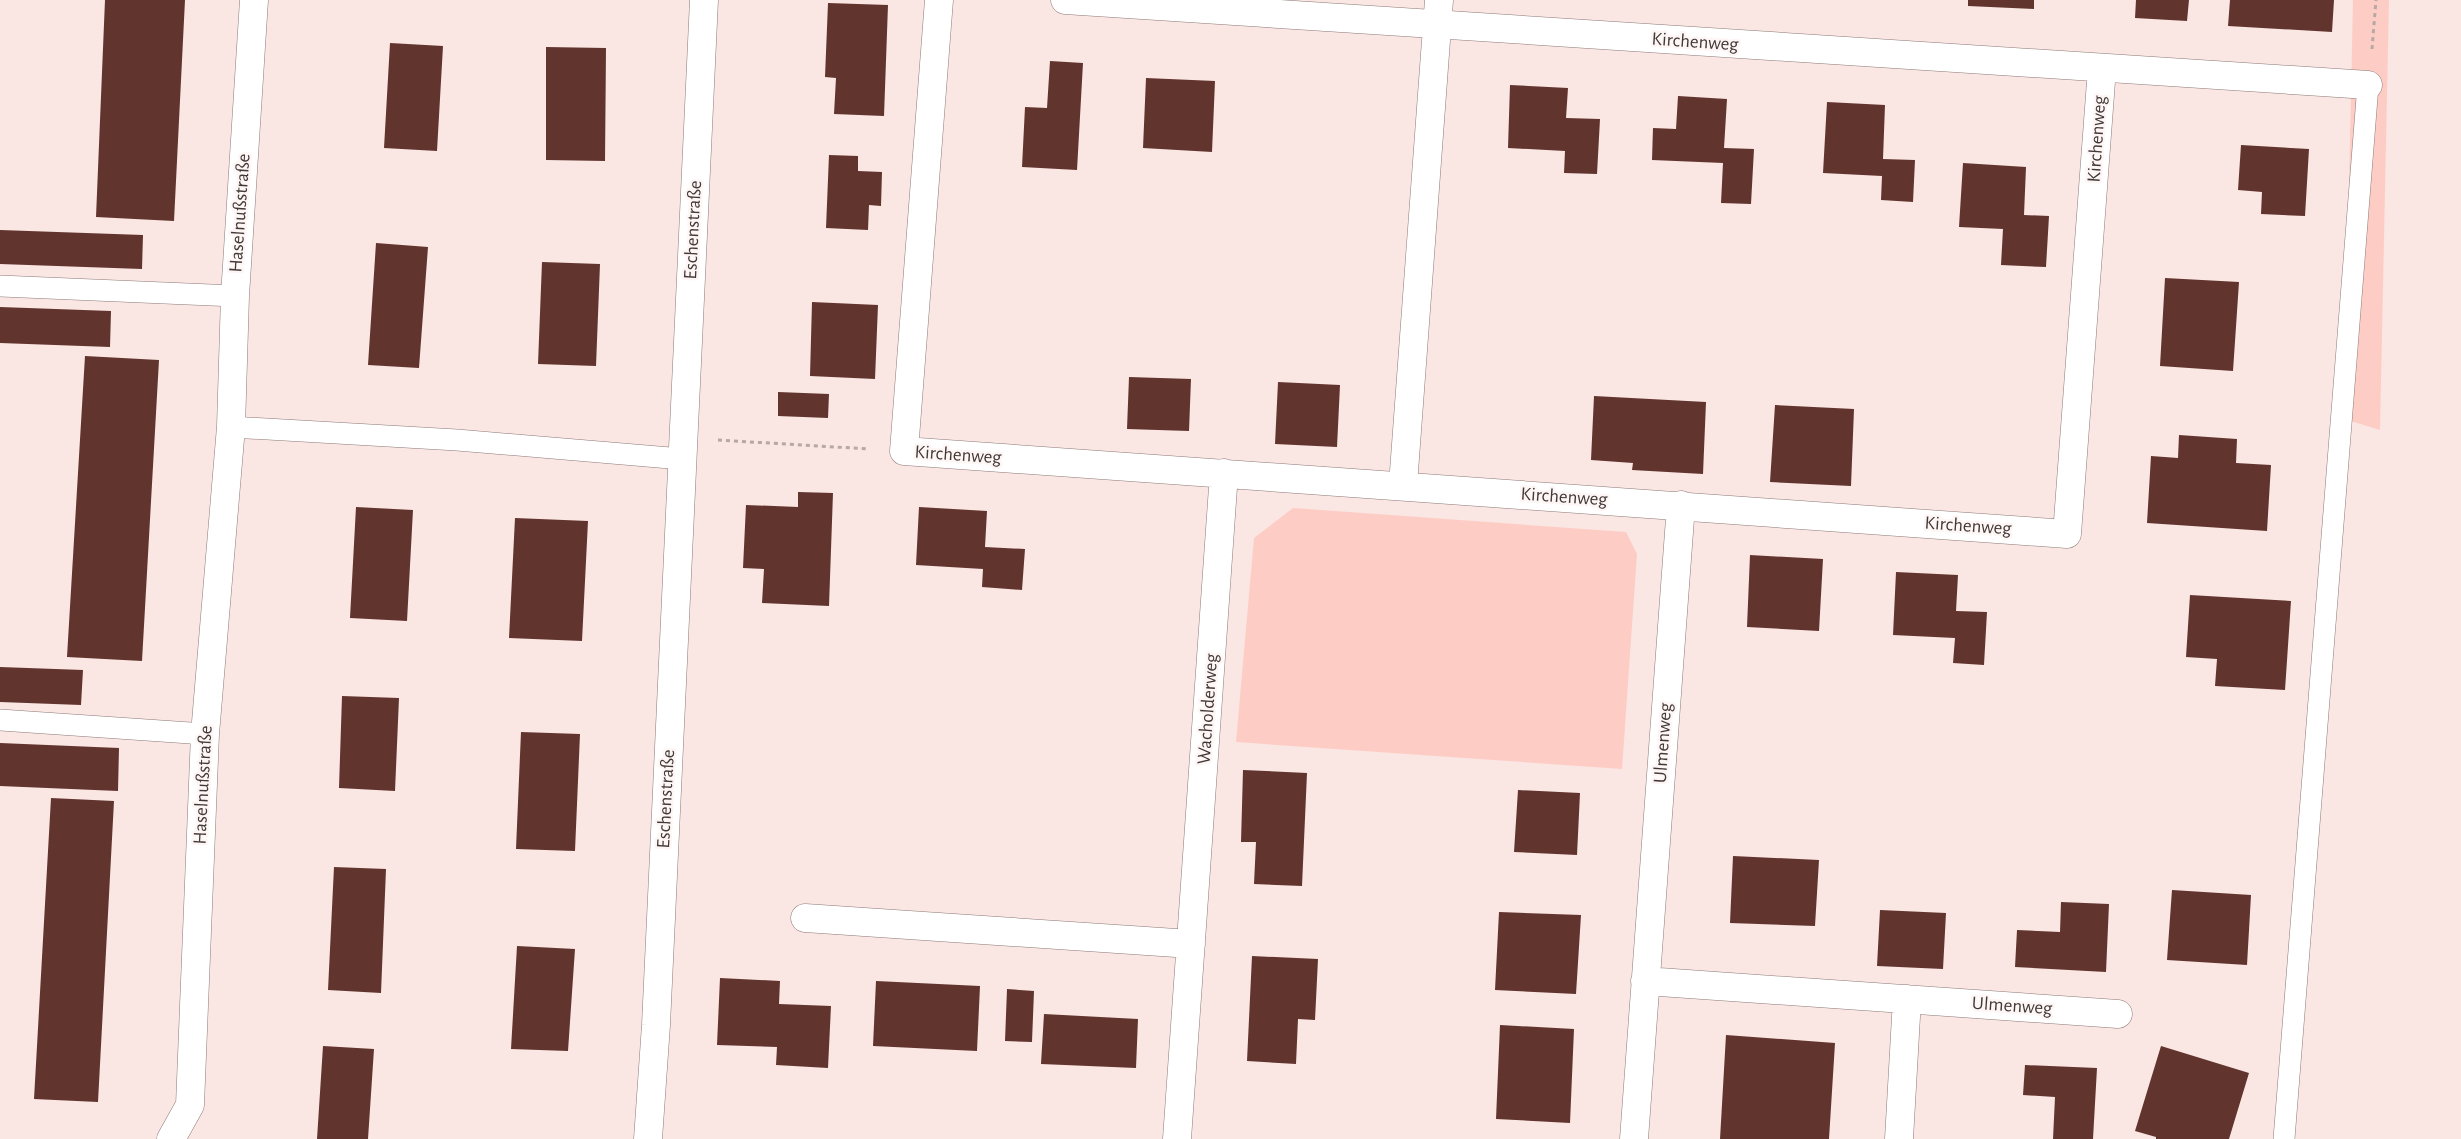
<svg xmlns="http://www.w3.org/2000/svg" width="2461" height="1139" font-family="'Alegreya Sans',sans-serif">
<rect width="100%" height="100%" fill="#fae6e3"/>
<!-- green -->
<path fill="#fdcdc5" d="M 2353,0 L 2389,0 L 2380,430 L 2344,419 Z
M 1293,508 L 1626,532 L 1637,554 L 1622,769 L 1236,742 L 1254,538 Z"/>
<!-- building -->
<path fill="#62342e" d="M 105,0 L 185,0 L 174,221 L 96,217 Z
M 1968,0 L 2034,0 L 2034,9 L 1968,6 Z
M 2136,0 L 2189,0 L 2187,21 L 2135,18 Z
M 2230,0 L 2334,0 L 2332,32 L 2228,26 Z
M 828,3 L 888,5 L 884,116 L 834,114 L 836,78 L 825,77 Z
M 390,43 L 443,46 L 437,151 L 384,148 Z
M 546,47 L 606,48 L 605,161 L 546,160 Z
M 1050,61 L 1083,63 L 1077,170 L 1022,167 L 1025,107 L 1047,108 Z
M 1146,78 L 1215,81 L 1212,152 L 1143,148 Z
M 1510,85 L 1568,88 L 1566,118 L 1600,119 L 1597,174 L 1564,173 L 1565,151 L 1508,148 Z
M 1678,96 L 1727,99 L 1724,148 L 1754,149 L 1751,204 L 1721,203 L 1723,163 L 1652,160 L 1653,128 L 1676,129 Z
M 1827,102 L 1885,105 L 1883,159 L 1915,160 L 1913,202 L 1881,200 L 1882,176 L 1823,173 Z
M 2241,145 L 2309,149 L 2305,216 L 2261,214 L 2262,192 L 2238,190 Z
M 829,155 L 858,156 L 858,171 L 882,172 L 881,206 L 869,205 L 868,230 L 826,228 Z
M 1963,163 L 2026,167 L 2024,215 L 2049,216 L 2046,267 L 2001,265 L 2003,229 L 1959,227 Z
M 0,230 L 143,235 L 142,269 L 0,264 Z
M 376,243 L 428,247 L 419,368 L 368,365 Z
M 542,262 L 600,264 L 596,366 L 538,364 Z
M 2165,278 L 2239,282 L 2233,371 L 2160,366 Z
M 812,302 L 878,305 L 875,379 L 810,376 Z
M 0,307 L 111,311 L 110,347 L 0,343 Z
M 85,356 L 159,360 L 142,661 L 67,657 Z
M 1129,377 L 1191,379 L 1189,431 L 1127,429 Z
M 1278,382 L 1340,385 L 1337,447 L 1275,444 Z
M 778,392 L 829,394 L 828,418 L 778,416 Z
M 1594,396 L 1706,402 L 1703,474 L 1632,470 L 1633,463 L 1591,460 Z
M 1775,405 L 1854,409 L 1851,486 L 1770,482 Z
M 2179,435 L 2237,439 L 2236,463 L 2271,465 L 2267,531 L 2147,523 L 2151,456 L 2178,458 Z
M 798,492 L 833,493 L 829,606 L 762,603 L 764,569 L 743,568 L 746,505 L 798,507 Z
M 356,507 L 413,510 L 407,621 L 350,618 Z
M 919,507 L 987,511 L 985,547 L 1025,549 L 1022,590 L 982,587 L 983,569 L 916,565 Z
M 515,518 L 588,521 L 582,641 L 509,638 Z
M 1750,555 L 1823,559 L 1819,631 L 1747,627 Z
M 1896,572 L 1958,575 L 1956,611 L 1987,612 L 1984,665 L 1953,663 L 1955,638 L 1893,635 Z
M 2190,595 L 2291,601 L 2285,690 L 2215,686 L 2217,659 L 2186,657 Z
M 0,667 L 83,670 L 81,705 L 0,702 Z
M 342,696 L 399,698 L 395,791 L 339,788 Z
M 521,732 L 580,734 L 575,851 L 516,849 Z
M 0,743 L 119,748 L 118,791 L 0,786 Z
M 1243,770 L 1307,773 L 1302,886 L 1254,884 L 1256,842 L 1241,842 Z
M 1518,790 L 1580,793 L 1577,855 L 1514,852 Z
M 51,798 L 114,801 L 98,1102 L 34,1099 Z
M 1733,856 L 1819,860 L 1815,926 L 1730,923 Z
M 334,867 L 386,869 L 381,993 L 328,990 Z
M 2172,890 L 2251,895 L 2247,965 L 2167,960 Z
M 2061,902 L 2109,904 L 2106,972 L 2015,967 L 2017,930 L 2060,932 Z
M 1880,910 L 1946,913 L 1943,969 L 1877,966 Z
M 1499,912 L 1581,915 L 1576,994 L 1495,990 Z
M 517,946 L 575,949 L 568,1051 L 511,1049 Z
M 1252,956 L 1318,959 L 1315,1020 L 1298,1019 L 1296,1064 L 1247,1061 Z
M 720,978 L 780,981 L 779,1004 L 831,1006 L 828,1068 L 776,1065 L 777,1047 L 717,1045 Z
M 876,981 L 980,986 L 977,1051 L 873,1046 Z
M 1007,989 L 1034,991 L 1032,1042 L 1005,1041 Z
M 1044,1014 L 1138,1019 L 1136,1068 L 1041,1064 Z
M 1500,1025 L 1574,1029 L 1570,1123 L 1496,1119 Z
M 1726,1035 L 1835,1043 L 1829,1139 L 1720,1139 Z
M 323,1046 L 374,1049 L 368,1139 L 317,1139 Z
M 2161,1046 L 2249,1073 L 2229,1139 L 2156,1139 L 2156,1137 L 2135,1131 Z
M 2025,1065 L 2097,1068 L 2093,1139 L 2053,1139 L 2055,1097 L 2023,1095 Z"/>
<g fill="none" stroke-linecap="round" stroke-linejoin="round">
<defs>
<path id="service" d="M 0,286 L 235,296
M 231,427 L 457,440 L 682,459
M 0,720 L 205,734
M 2284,1139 L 2368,85"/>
<path id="minor" d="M 939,0 L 904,451 L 2067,534 L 2102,68
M 1065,0 L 2368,85
M 1403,485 L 1439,0
M 805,918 L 1191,944
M 1645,981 L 2118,1014
M 171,1139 L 190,1105 L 205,734 L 231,427 L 235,296 L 254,0
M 648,1139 L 656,1025 L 704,0
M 1177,1139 L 1224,473
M 1634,1139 L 1681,505
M 1899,1139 L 1907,999"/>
</defs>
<!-- service casing -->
<use href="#service" stroke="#8c7a77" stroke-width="22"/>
<!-- minor casing -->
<use href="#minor" stroke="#8c7a77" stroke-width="29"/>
<!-- path -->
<path stroke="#b7a8a5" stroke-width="3" stroke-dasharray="4 4" stroke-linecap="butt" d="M 2372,49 L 2376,0
M 718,440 L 869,449"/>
<!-- service -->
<use href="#service" stroke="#fff" stroke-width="21"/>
<!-- minor -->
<use href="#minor" stroke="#fff" stroke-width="28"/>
</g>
<g text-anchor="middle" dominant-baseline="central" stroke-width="5" stroke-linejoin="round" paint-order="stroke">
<!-- street labels -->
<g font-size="19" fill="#413937" stroke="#fef6f5">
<text transform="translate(1695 42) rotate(4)">Kirchenweg</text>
<text transform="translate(2097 139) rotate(-86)">Kirchenweg</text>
<text transform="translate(240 213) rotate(-86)">Haselnußstraße</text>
<text transform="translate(693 230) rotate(-87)">Eschenstraße</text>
<text transform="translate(958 455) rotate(4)">Kirchenweg</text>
<text transform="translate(1564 497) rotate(4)">Kirchenweg</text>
<text transform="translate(1968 526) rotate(4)">Kirchenweg</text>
<text transform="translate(1208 709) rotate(-86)">Wacholderweg</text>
<text transform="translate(1663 743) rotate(-86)">Ulmenweg</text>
<text transform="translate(203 785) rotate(-87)">Haselnußstraße</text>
<text transform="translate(666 799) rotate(-87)">Eschenstraße</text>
<text transform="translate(2012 1006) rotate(4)">Ulmenweg</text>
</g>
</g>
</svg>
